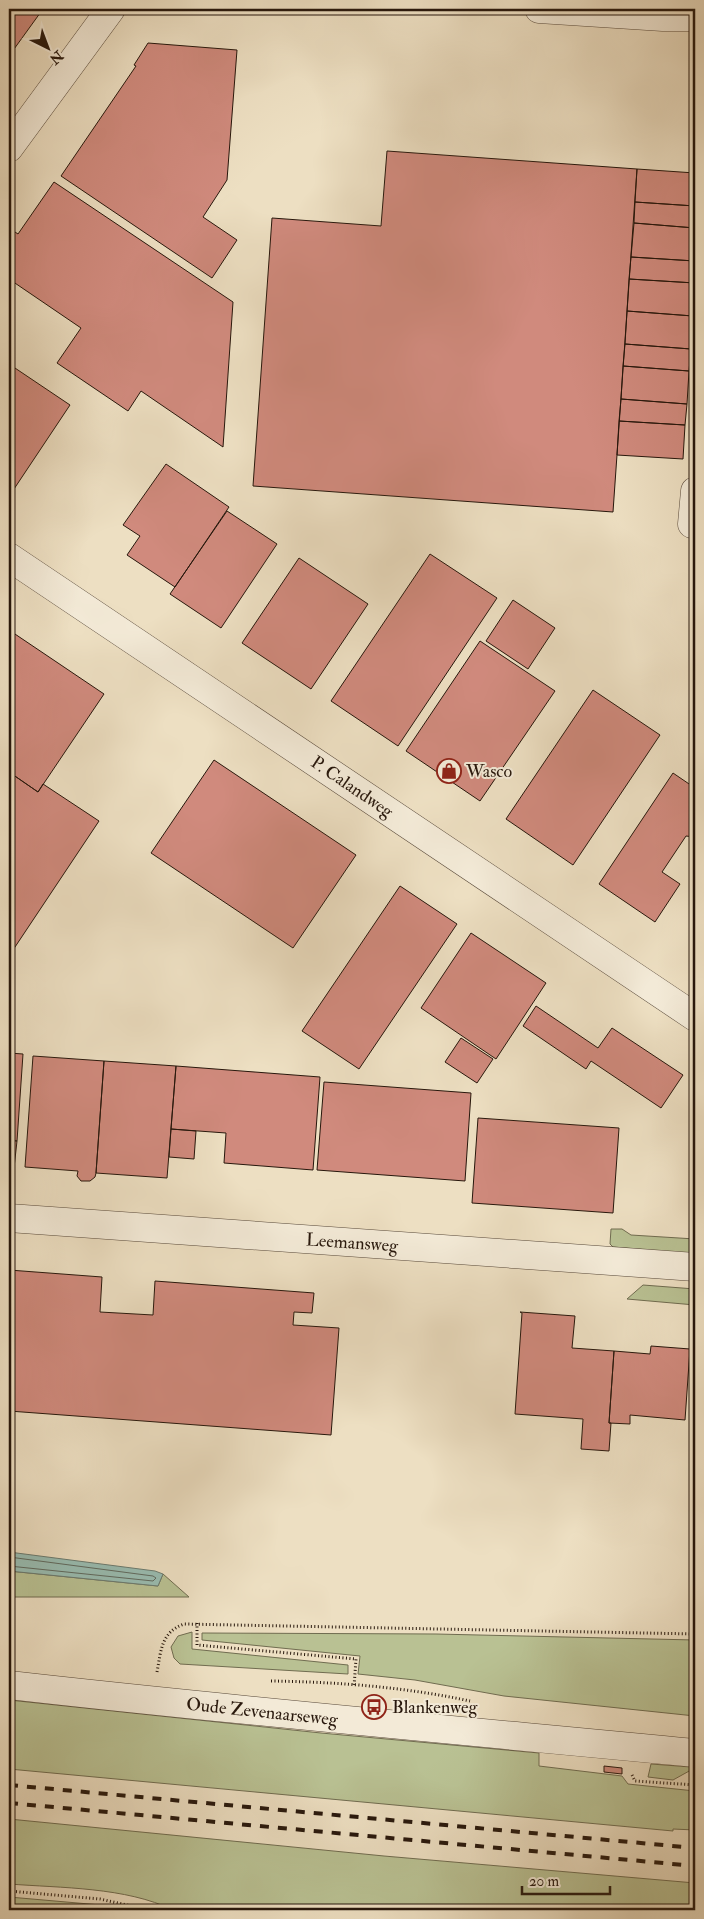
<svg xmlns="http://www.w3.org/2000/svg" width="704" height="1919" font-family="'IM FELL Double Pica',serif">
<rect width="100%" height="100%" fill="#eddfc2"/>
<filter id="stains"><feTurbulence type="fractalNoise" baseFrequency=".004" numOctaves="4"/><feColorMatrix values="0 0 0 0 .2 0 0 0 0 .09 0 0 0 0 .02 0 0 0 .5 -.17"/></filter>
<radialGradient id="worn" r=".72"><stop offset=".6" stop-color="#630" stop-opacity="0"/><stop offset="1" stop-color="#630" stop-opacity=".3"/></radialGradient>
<!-- green -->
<path fill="#b9c193" stroke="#706c50" d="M 611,1229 L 622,1229 L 631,1235 L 695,1239 L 695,1254 L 613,1247 L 610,1244 Z
M 643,1285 L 695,1289 L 695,1305 L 627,1299 Z
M 9,1571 L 158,1586 L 163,1574 L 189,1597 L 9,1597 Z
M 192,1632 L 192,1649 L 348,1665 L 348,1674 L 180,1664 L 174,1658 L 171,1647 L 178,1636 Z
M 202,1633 L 436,1634 L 695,1640 L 695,1716 L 504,1696 L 415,1680 L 358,1674 L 360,1656 L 202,1640 Z
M 9,1700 L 321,1733 L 539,1753 L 539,1766 L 622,1776 L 628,1784 L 695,1791 L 695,1830 L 673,1829 L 673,1831 L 9,1769 Z
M 651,1764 L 691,1767 L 691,1770 L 673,1780 L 648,1777 Z
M 9,1819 L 384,1856 L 695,1883 L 695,1910 L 173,1910 C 126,1887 61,1888 9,1884 Z
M 9,1897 L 112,1906 L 127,1910 L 18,1910 L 18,1906 L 9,1905 Z"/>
<!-- water -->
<path fill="#99bdb2" stroke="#6b7b70" d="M 9,1552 L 155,1571 L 163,1574 L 158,1586 L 9,1571 Z"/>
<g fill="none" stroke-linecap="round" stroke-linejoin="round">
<!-- shore -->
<path stroke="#606a5f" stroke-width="1" d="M 9,1557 L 153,1576 L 156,1578 L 153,1581 L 9,1566"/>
</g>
<!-- building -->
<path fill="#d08a7d" stroke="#27170c" d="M 9,9 L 43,9 L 9,56 Z
M 148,43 L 237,50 L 227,180 L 203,217 L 237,240 L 212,278 L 61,176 L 136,66 L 134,65 Z
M 387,151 L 637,169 L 613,512 L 253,486 L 272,218 L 381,226 Z
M 637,169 L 695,173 L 695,206 L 635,202 Z
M 54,182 L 233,302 L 223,447 L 141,391 L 128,411 L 57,363 L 81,328 L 9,279 L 9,241 L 15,232 L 18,234 Z
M 635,202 L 695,206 L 695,228 L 634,223 Z
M 634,223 L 695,228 L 695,261 L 631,257 Z
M 631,257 L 695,261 L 695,283 L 629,279 Z
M 629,279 L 695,283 L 693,316 L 627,311 Z
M 627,311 L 693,316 L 691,349 L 625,344 Z
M 625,344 L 691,349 L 689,371 L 623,366 Z
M 9,364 L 70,405 L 14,489 L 9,485 Z
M 623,366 L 689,371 L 687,404 L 621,399 Z
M 621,399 L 687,404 L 685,425 L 619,421 Z
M 619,421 L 685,425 L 683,459 L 617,455 Z
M 166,464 L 229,507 L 175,587 L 127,555 L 140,536 L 123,525 Z
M 227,511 L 277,544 L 221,628 L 170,594 Z
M 430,554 L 497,598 L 398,746 L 331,701 Z
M 299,558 L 368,604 L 311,689 L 242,643 Z
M 513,600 L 555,628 L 528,669 L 486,641 Z
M 9,630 L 104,694 L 38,792 L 9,772 Z
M 480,641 L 555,691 L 480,801 L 406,751 Z
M 593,690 L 660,735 L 573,865 L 506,819 Z
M 214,760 L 356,855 L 293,948 L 151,853 Z
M 9,772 L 38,792 L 43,784 L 99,821 L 9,956 Z
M 673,773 L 695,788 L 695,837 L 686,836 L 662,872 L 680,884 L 655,922 L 599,884 Z
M 400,886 L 457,924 L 359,1069 L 302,1031 Z
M 471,933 L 546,983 L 496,1059 L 421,1008 Z
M 536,1006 L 598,1048 L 612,1028 L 683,1075 L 661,1108 L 591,1061 L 586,1069 L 523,1026 Z
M 461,1038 L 493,1059 L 477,1083 L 445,1062 Z
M 9,1053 L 23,1054 L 17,1141 L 9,1140 Z
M 33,1056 L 104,1061 L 96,1173 L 95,1177 L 90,1181 L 81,1181 L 77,1176 L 78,1171 L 25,1167 Z
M 104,1061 L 176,1066 L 167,1178 L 96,1173 Z
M 176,1066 L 320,1077 L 313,1170 L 224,1163 L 226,1133 L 171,1129 Z
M 324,1082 L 471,1093 L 465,1181 L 317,1170 Z
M 478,1118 L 619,1128 L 613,1213 L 472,1203 Z
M 171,1129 L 196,1131 L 194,1159 L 169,1157 Z
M 9,1140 L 17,1141 L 14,1168 L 9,1168 Z
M 9,1270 L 102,1277 L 100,1312 L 153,1315 L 155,1281 L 314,1293 L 312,1313 L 294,1312 L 293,1325 L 339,1328 L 331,1435 L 9,1411 Z
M 520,1312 L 575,1316 L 572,1348 L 614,1351 L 609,1423 L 611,1423 L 609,1451 L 581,1449 L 583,1419 L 515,1414 L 522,1313 Z
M 651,1346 L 690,1349 L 685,1420 L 630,1415 L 630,1424 L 609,1423 L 614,1351 L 650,1354 Z
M 604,1766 L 622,1768 L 622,1774 L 604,1772 Z"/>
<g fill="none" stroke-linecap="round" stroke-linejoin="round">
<defs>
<path id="minor" d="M 539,9 L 663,17 L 695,17
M 9,148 L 111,9
M 692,524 L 695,491
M 9,557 L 695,1017
M 9,1218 L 695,1267
M 9,1685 C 237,1711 466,1731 695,1753"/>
</defs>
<!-- minor casing -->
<use href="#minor" stroke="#58493a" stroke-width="29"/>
<!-- path -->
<path stroke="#27170c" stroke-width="3" stroke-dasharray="1 2.5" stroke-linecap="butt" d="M 197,1623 L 197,1645 L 356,1659 L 354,1687
M 157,1672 C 161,1651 161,1632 184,1624 L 695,1634
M 271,1681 C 338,1682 405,1687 470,1701
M 632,1775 L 635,1781 L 695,1785
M 9,1891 L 100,1899 L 149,1910"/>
<!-- minor -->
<use href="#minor" stroke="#f3ead7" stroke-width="28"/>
<!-- rail -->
<path stroke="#27170c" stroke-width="4" stroke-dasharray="9 9" stroke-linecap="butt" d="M 9,1785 L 695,1848
M 9,1803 L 695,1866"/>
</g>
<!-- icons -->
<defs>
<symbol id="shop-ring" viewBox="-11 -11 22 22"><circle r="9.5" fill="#f3ead7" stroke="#8f2418" stroke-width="1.5"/><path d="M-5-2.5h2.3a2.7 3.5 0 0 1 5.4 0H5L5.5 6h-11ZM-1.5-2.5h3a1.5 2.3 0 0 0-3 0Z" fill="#8f2418"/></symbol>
<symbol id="bus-ring" viewBox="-11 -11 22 22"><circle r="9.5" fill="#f3ead7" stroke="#8f2418" stroke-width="1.5"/><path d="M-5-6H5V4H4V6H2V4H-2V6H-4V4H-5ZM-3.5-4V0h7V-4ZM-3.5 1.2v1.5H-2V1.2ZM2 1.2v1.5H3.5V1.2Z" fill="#8f2418"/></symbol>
</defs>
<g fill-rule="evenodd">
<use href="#shop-ring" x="435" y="757" width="28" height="28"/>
<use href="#bus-ring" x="360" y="1693" width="28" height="28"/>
</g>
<g text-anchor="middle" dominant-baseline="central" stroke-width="4" stroke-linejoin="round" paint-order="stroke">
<!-- poi labels -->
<g font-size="18" fill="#27170c" stroke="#f3ead7" text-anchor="start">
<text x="466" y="771">Wasco</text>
<text x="392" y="1707">Blankenweg</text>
</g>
<!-- street labels -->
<g font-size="18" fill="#27170c" stroke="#f3ead7">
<text transform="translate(352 787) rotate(34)">P. Calandweg</text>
<text transform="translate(352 1243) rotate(4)">Leemansweg</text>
<text transform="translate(262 1712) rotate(6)">Oude Zevenaarseweg</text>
</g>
</g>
<!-- margin -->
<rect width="704" height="1919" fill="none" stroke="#eddfc2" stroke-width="30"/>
<rect x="10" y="10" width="684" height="1899" fill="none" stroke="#27170c" stroke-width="2.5"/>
<rect x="15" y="15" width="674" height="1889" fill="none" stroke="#27170c"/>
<!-- north arrow -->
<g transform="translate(48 48) rotate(138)" stroke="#f3ead7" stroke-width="4" paint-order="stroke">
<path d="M0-4L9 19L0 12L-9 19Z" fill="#27170c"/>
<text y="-8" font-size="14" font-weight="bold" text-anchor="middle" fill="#27170c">N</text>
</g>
<!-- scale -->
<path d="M522 1886v8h88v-8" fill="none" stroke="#27170c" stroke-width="2.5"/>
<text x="529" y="1886" font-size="15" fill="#27170c" stroke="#f3ead7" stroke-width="4" paint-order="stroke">20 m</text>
<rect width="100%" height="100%" filter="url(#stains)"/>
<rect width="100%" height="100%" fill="url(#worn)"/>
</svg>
